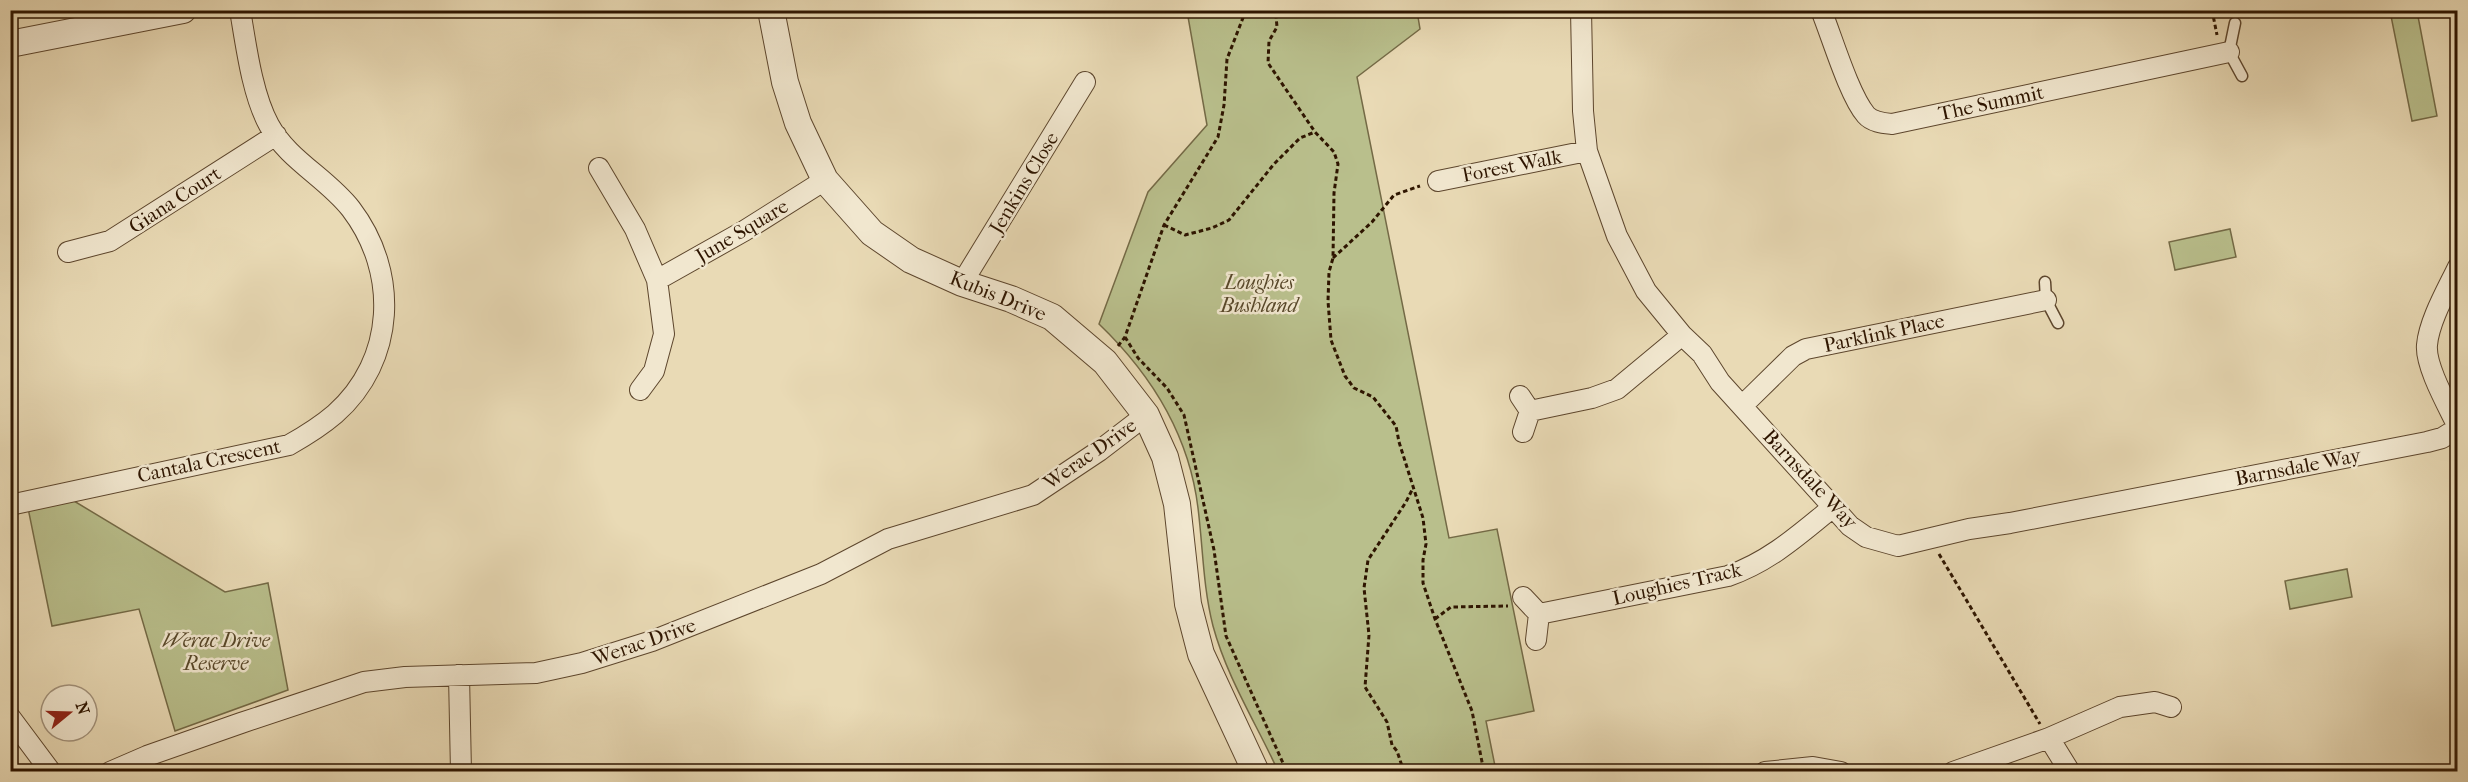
<svg xmlns="http://www.w3.org/2000/svg" width="2468" height="782" font-family="'IM FELL French Canon',serif">
<rect width="100%" height="100%" fill="#e9dab5"/>
<filter id="stains"><feTurbulence type="fractalNoise" baseFrequency=".00333" numOctaves="4"/><feColorMatrix values="0 0 0 0 .2 0 0 0 0 .09 0 0 0 0 .02 0 0 0 .5 -.17"/></filter>
<radialGradient id="worn" r=".72"><stop offset=".6" stop-color="#630" stop-opacity="0"/><stop offset="1" stop-color="#630" stop-opacity=".3"/></radialGradient>
<!-- green -->
<path fill="#b9bf8c" stroke="#746a46" stroke-width="1.5" d="M 1187,11 L 1417,11 L 1420,29 L 1357,77 L 1449,538 L 1497,529 L 1534,711 L 1486,721 L 1496,771 L 1278,771 C 1256,723 1227,678 1213,626 C 1203,587 1203,548 1198,508 C 1189,434 1152,375 1099,324 L 1148,192 L 1207,125 Z
M 2390,11 L 2417,11 L 2437,116 L 2412,121 Z
M 2230,229 L 2236,257 L 2175,270 L 2169,242 Z
M 69,498 L 225,592 L 268,583 L 288,690 L 175,731 L 139,609 L 52,626 L 28,508 Z
M 2347,569 L 2352,597 L 2290,609 L 2285,581 Z"/>
<g fill="none" stroke-linecap="round" stroke-linejoin="round">
<defs>
<path id="service" d="M 2235,23 L 2229,52 L 2242,76
M 2045,282 L 2046,300 L 2058,323"/>
<path id="minor" d="M 1581,10 L 1583,111 L 1587,151 L 1617,236 L 1646,291 L 1682,335 L 1702,354 L 1720,382 L 1833,507 L 1850,526 L 1866,537 L 1898,546 L 1969,529 L 2010,523 L 2427,442 L 2442,438 L 2458,428
M 1821,10 C 1832,37 1849,95 1866,115 C 1872,122 1883,123 1892,124 L 2229,52
M 599,168 L 635,229 L 657,280 L 664,334 L 654,371 L 640,390
M 1438,181 L 1587,151
M 68,252 L 110,241 L 276,135
M 2458,267 C 2447,290 2429,321 2427,345 C 2425,366 2448,406 2458,427
M 657,280 L 744,231 L 825,180
M 962,283 L 1085,82
M 1520,396 L 1530,411 L 1523,432
M 1742,406 L 1793,356 L 1806,349 L 2046,300
M 1530,411 L 1592,398 L 1617,389 L 1682,335
M 10,505 L 289,445 C 305,436 321,426 335,414 C 396,360 399,272 351,209 C 327,178 288,160 269,125 C 252,94 246,45 240,10
M 1523,597 L 1539,614 L 1536,640
M 1539,614 L 1728,576 C 1769,562 1800,534 1833,507
M 459,675 L 461,772
M 10,717 L 51,772
M 2049,738 L 2070,772
M 110,772 L 147,756 L 241,723 L 364,682 L 405,677 L 536,673 L 582,663 L 652,641 L 821,574 L 888,539 L 1033,495 L 1099,451 L 1146,415
M 1765,772 L 1813,767 L 1841,772
M 1953,772 L 2049,738 L 2120,707 L 2155,702 L 2171,707"/>
<path id="tertiary" d="M 771,10 L 785,82 L 798,123 L 825,180 L 872,233 L 911,260 L 962,283 L 1011,299 L 1052,317 L 1105,362 L 1146,415 L 1165,457 L 1177,504 L 1188,604 L 1201,654 L 1256,772
M 10,44 L 183,10"/>
</defs>
<!-- service casing -->
<use href="#service" stroke="#5d462d" stroke-width="13"/>
<!-- minor casing -->
<use href="#minor" stroke="#5d462d" stroke-width="22"/>
<!-- tertiary casing -->
<use href="#tertiary" stroke="#5d462d" stroke-width="28"/>
<!-- path -->
<path stroke="#2e1500" stroke-width="3" stroke-dasharray="4.5 3" stroke-linecap="butt" d="M 1260,10 L 1276,16 L 1277,27 L 1269,41 L 1268,63 L 1315,132 L 1334,152 L 1338,164 L 1334,193 L 1333,258 L 1329,272 L 1328,301 L 1331,340 L 1345,376 L 1354,388 L 1373,397 L 1396,426 L 1399,442 L 1423,518 L 1426,544 L 1423,560 L 1423,583 L 1435,619 L 1472,711 L 1484,772
M 2212,10 L 2217,35
M 1164,225 L 1185,235 L 1212,228 L 1229,220 L 1274,164 L 1300,138 L 1315,132
M 1333,258 L 1372,222 L 1394,195 L 1420,186
M 1125,337 L 1138,358 L 1167,388 L 1184,415 L 1214,550 L 1226,636 L 1287,772
M 1118,346 L 1125,337 L 1164,225 L 1218,137 L 1224,105 L 1227,59 L 1246,10
M 1939,554 L 2040,724
M 1435,619 L 1451,607 L 1508,606
M 1404,772 L 1397,751 L 1392,745 L 1387,722 L 1365,687 L 1369,635 L 1364,588 L 1368,560 L 1406,502 L 1413,488"/>
<!-- service -->
<use href="#service" stroke="#f1e7cf" stroke-width="10"/>
<!-- minor -->
<use href="#minor" stroke="#f1e7cf" stroke-width="20"/>
<!-- tertiary -->
<use href="#tertiary" stroke="#f1e7cf" stroke-width="26"/>
</g>
<g text-anchor="middle" dominant-baseline="central" stroke-width="5" stroke-linejoin="round" paint-order="stroke">
<!-- street labels -->
<g font-size="20" fill="#2e1500" stroke="#f1e7cf">
<text transform="translate(1991 103) rotate(-12)">The Summit</text>
<text transform="translate(1512 166) rotate(-11)">Forest Walk</text>
<text transform="translate(1024 183) rotate(-59)">Jenkins Close</text>
<text transform="translate(175 200) rotate(-33)">Giana Court</text>
<text transform="translate(742 231) rotate(-31)">June Square</text>
<text transform="translate(998 296) rotate(22)">Kubis Drive</text>
<text transform="translate(1884 333) rotate(-12)">Parklink Place</text>
<text transform="translate(1090 454) rotate(-35)">Werac Drive</text>
<text transform="translate(209 461) rotate(-12)">Cantala Crescent</text>
<text transform="translate(2298 467) rotate(-11)">Barnsdale Way</text>
<text transform="translate(1810 479) rotate(47)">Barnsdale Way</text>
<text transform="translate(1677 584) rotate(-13)">Loughies Track</text>
<text transform="translate(644 642) rotate(-19)">Werac Drive</text>
</g>
<!-- park labels -->
<g font-size="20" font-style="italic" fill="#58482a" stroke="#f1e7cf">
<text x="1259" y="282">Loughies<tspan x="1259" dy="23">Bushland</tspan></text>
<text x="216" y="640">Werac Drive<tspan x="216" dy="23">Reserve</tspan></text>
</g>
</g>
<!-- margin -->
<rect width="2468" height="782" fill="none" stroke="#e9dab5" stroke-width="36"/>
<rect x="12" y="12" width="2444" height="758" fill="none" stroke="#2e1500" stroke-width="3"/>
<rect x="18" y="18" width="2432" height="746" fill="none" stroke="#2e1500" stroke-width="1.5"/>
<!-- north arrow -->
<g transform="translate(69 713) rotate(71)"><circle r="28" fill="#f1e7cf" stroke="#a3937c" stroke-width="1.5"/>
<path d="M0-4.5L10 22L0 15L-10 22Z" fill="#8f2418"/>
<text y="-9" font-size="16" font-weight="bold" text-anchor="middle" fill="#2e1500">N</text>
</g>
<rect width="100%" height="100%" filter="url(#stains)"/>
<rect width="100%" height="100%" fill="url(#worn)"/>
</svg>
